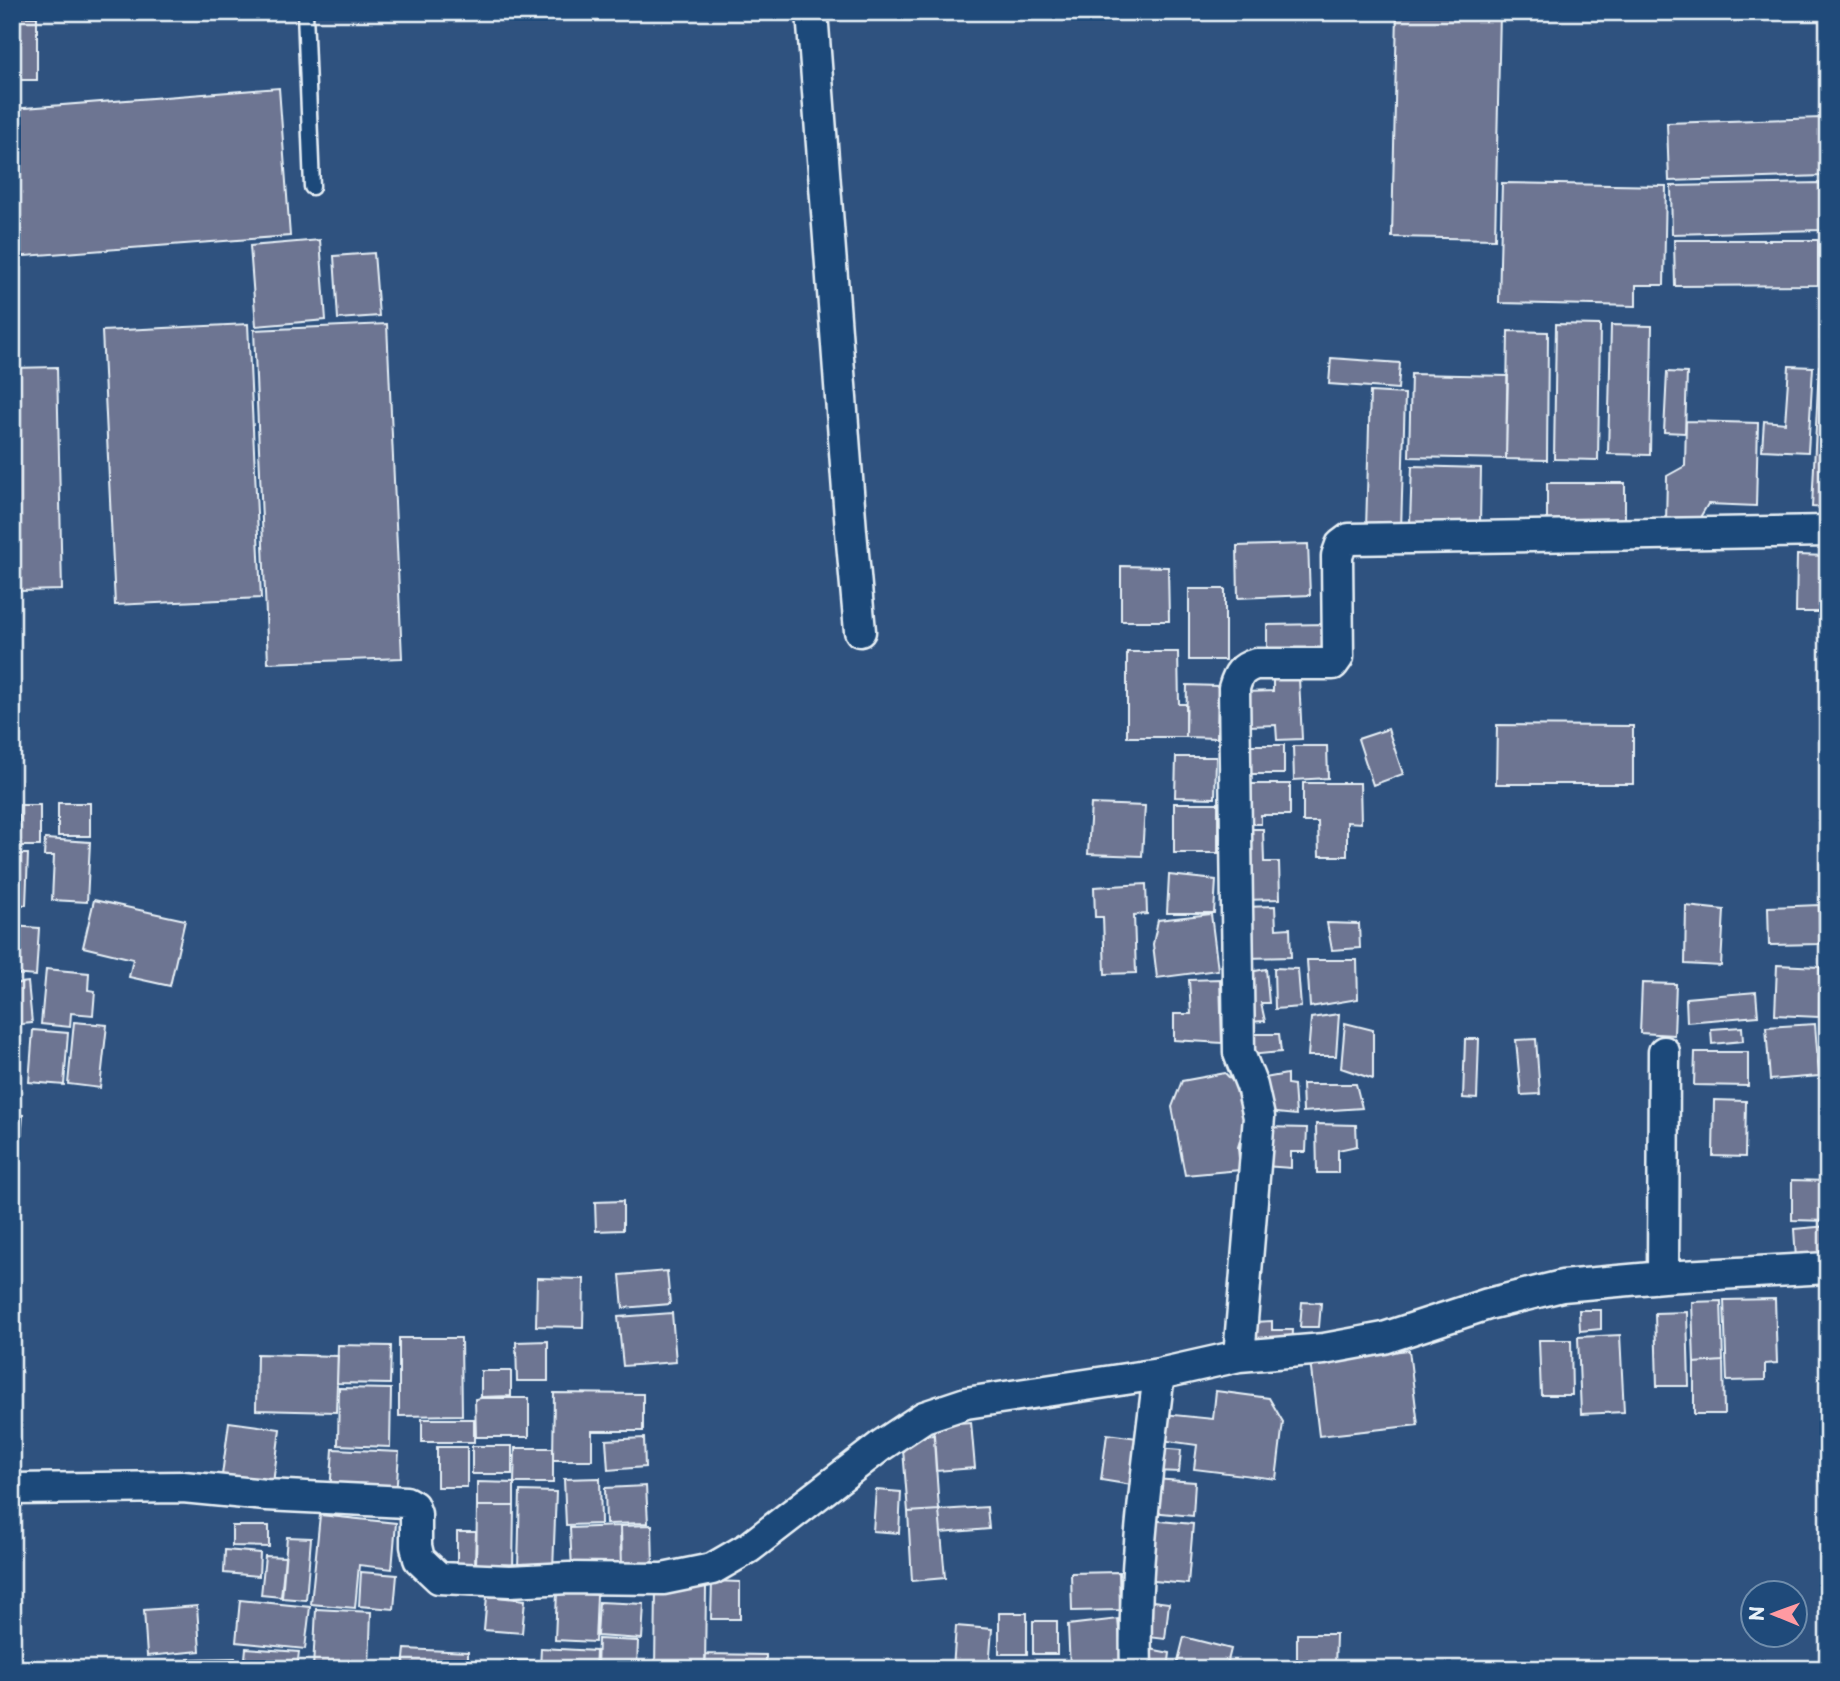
<svg xmlns="http://www.w3.org/2000/svg" width="1840" height="1681" font-family="'Playpen Sans',sans-serif">
<rect width="100%" height="100%" fill="#2f527f"/>
<filter id="ink" filterUnits="userSpaceOnUse"><feTurbulence type="fractalNoise" baseFrequency=".0143" numOctaves="2"/><feDisplacementMap in="SourceGraphic" scale="14" xChannelSelector="R" yChannelSelector="G"/><feConvolveMatrix kernelMatrix="1 2 1 2 8 2 1 2 1" color-interpolation-filters="sRGB"/></filter>
<g filter="url(#ink)">
<!-- building -->
<path fill="#6d7492" stroke="#e8f1f8" stroke-width="2" d="M 1397,12 L 1500,12 L 1495,239 L 1392,237 Z
M 12,17 L 37,17 L 37,80 L 12,80 Z
M 279,88 L 290,236 L 12,257 L 12,109 Z
M 1821,118 L 1823,176 L 1669,181 L 1667,123 Z
M 1502,183 L 1666,186 L 1664,285 L 1636,285 L 1636,306 L 1499,303 Z
M 1820,183 L 1821,230 L 1672,234 L 1671,186 Z
M 1828,202 L 1828,339 L 1820,339 Z
M 320,240 L 326,320 L 256,326 L 250,246 Z
M 1674,240 L 1818,240 L 1818,285 L 1675,286 Z
M 374,253 L 379,316 L 338,319 L 334,256 Z
M 248,324 L 261,598 L 115,605 L 102,331 Z
M 387,324 L 402,658 L 268,663 L 254,330 Z
M 1556,324 L 1600,325 L 1598,460 L 1554,459 Z
M 1611,325 L 1652,326 L 1650,455 L 1608,454 Z
M 1508,331 L 1548,332 L 1547,460 L 1506,459 Z
M 1331,358 L 1400,363 L 1398,389 L 1329,384 Z
M 1789,366 L 1813,367 L 1808,452 L 1762,450 L 1764,421 L 1785,423 Z
M 1819,366 L 1828,366 L 1828,508 L 1812,507 Z
M 57,367 L 62,590 L 18,591 L 12,368 Z
M 1667,372 L 1687,373 L 1685,433 L 1664,432 Z
M 1411,374 L 1508,376 L 1506,459 L 1409,457 Z
M 1370,392 L 1405,394 L 1401,530 L 1366,529 Z
M 1686,421 L 1758,423 L 1756,506 L 1708,504 L 1696,524 L 1666,523 L 1667,476 L 1685,466 Z
M 1412,466 L 1481,468 L 1480,524 L 1410,523 Z
M 1547,483 L 1625,483 L 1625,522 L 1547,522 Z
M 1308,544 L 1310,595 L 1238,598 L 1237,546 Z
M 1797,555 L 1828,556 L 1828,612 L 1796,612 Z
M 1121,566 L 1168,567 L 1169,621 L 1121,621 Z
M 1189,589 L 1225,589 L 1225,660 L 1189,660 Z
M 1326,624 L 1326,659 L 1267,660 L 1267,625 Z
M 1127,652 L 1178,652 L 1179,704 L 1186,704 L 1186,737 L 1127,737 Z
M 1299,678 L 1302,739 L 1277,740 L 1276,725 L 1248,726 L 1246,692 L 1273,691 L 1273,679 Z
M 1187,685 L 1218,686 L 1217,738 L 1186,737 Z
M 1497,725 L 1633,726 L 1633,784 L 1496,784 Z
M 1388,729 L 1403,774 L 1373,785 L 1358,739 Z
M 1243,745 L 1284,745 L 1284,774 L 1243,774 Z
M 1293,746 L 1327,746 L 1328,778 L 1294,780 Z
M 1176,757 L 1216,757 L 1215,798 L 1175,797 Z
M 1303,783 L 1360,783 L 1361,823 L 1347,822 L 1347,856 L 1319,856 L 1318,822 L 1303,822 Z
M 1245,784 L 1290,784 L 1290,815 L 1261,815 L 1261,824 L 1245,824 Z
M 58,803 L 90,803 L 90,836 L 58,836 Z
M 1174,803 L 1218,803 L 1218,853 L 1174,853 Z
M 1091,804 L 1145,806 L 1142,856 L 1088,854 Z
M 12,805 L 15,805 L 14,843 L 12,843 Z
M 20,805 L 40,805 L 40,846 L 19,846 Z
M 1242,829 L 1263,829 L 1264,862 L 1279,862 L 1280,899 L 1244,900 Z
M 45,839 L 90,842 L 87,902 L 52,900 L 54,856 L 44,856 Z
M 12,854 L 28,854 L 26,905 L 12,904 Z
M 1169,875 L 1216,880 L 1214,913 L 1167,913 Z
M 1146,884 L 1147,914 L 1134,915 L 1136,973 L 1105,974 L 1103,917 L 1095,917 L 1094,887 Z
M 94,900 L 185,920 L 170,986 L 129,977 L 133,959 L 83,947 Z
M 1819,905 L 1820,944 L 1769,945 L 1768,907 Z
M 1275,906 L 1276,929 L 1290,928 L 1291,957 L 1246,958 L 1244,907 Z
M 1686,906 L 1724,910 L 1721,966 L 1685,964 Z
M 1211,914 L 1218,970 L 1157,978 L 1153,944 L 1158,920 Z
M 1327,923 L 1359,924 L 1360,948 L 1332,950 Z
M 12,926 L 39,928 L 36,976 L 12,974 Z
M 1307,960 L 1357,960 L 1358,999 L 1310,1007 Z
M 1777,965 L 1820,967 L 1819,1017 L 1775,1015 Z
M 1274,968 L 1298,969 L 1301,1007 L 1275,1009 Z
M 46,969 L 89,973 L 88,990 L 95,991 L 93,1015 L 71,1013 L 70,1027 L 41,1024 Z
M 1266,969 L 1269,1003 L 1261,1003 L 1265,1021 L 1248,1022 L 1244,973 Z
M 1220,979 L 1222,1043 L 1174,1040 L 1174,1014 L 1191,1014 L 1189,980 Z
M 28,982 L 32,1023 L 12,1025 L 12,984 Z
M 1642,983 L 1676,984 L 1674,1035 L 1640,1033 Z
M 1756,992 L 1758,1016 L 1687,1022 L 1686,998 Z
M 1339,1014 L 1336,1056 L 1308,1056 L 1311,1018 Z
M 74,1022 L 107,1025 L 100,1088 L 68,1084 Z
M 1345,1023 L 1373,1030 L 1373,1079 L 1341,1068 Z
M 1815,1024 L 1819,1076 L 1770,1080 L 1766,1027 Z
M 1742,1027 L 1743,1041 L 1712,1044 L 1711,1029 Z
M 33,1030 L 68,1033 L 64,1085 L 29,1082 Z
M 1248,1034 L 1279,1034 L 1281,1052 L 1250,1055 Z
M 1465,1039 L 1479,1039 L 1477,1099 L 1463,1098 Z
M 1536,1039 L 1540,1094 L 1521,1095 L 1516,1040 Z
M 1695,1052 L 1748,1052 L 1748,1086 L 1694,1085 Z
M 1225,1073 L 1240,1089 L 1247,1117 L 1238,1147 L 1240,1170 L 1185,1175 L 1172,1107 L 1182,1081 Z
M 1287,1074 L 1287,1084 L 1294,1085 L 1296,1115 L 1266,1112 L 1259,1079 Z
M 1302,1084 L 1356,1084 L 1362,1108 L 1303,1112 Z
M 1714,1100 L 1746,1101 L 1745,1157 L 1713,1156 Z
M 12,1114 L 23,1115 L 20,1152 L 12,1151 Z
M 1316,1124 L 1356,1125 L 1357,1146 L 1338,1150 L 1338,1173 L 1317,1173 Z
M 1265,1127 L 1307,1128 L 1306,1152 L 1291,1152 L 1291,1168 L 1264,1166 Z
M 1792,1180 L 1828,1181 L 1828,1221 L 1792,1220 Z
M 623,1201 L 623,1230 L 596,1231 L 595,1202 Z
M 1828,1226 L 1828,1258 L 1796,1259 L 1794,1229 Z
M 667,1271 L 670,1304 L 623,1308 L 620,1275 Z
M 537,1278 L 584,1279 L 583,1327 L 536,1326 Z
M 1775,1299 L 1777,1363 L 1765,1364 L 1765,1380 L 1727,1381 L 1724,1300 Z
M 1721,1301 L 1723,1361 L 1694,1363 L 1692,1302 Z
M 1302,1302 L 1321,1303 L 1319,1327 L 1300,1327 Z
M 1579,1310 L 1601,1310 L 1601,1329 L 1580,1331 Z
M 1687,1312 L 1689,1386 L 1657,1386 L 1655,1313 Z
M 672,1313 L 676,1362 L 623,1366 L 618,1317 Z
M 1272,1321 L 1272,1330 L 1293,1330 L 1292,1348 L 1253,1349 L 1253,1322 Z
M 1620,1335 L 1624,1412 L 1581,1414 L 1578,1337 Z
M 399,1338 L 461,1338 L 462,1415 L 399,1416 Z
M 1539,1340 L 1571,1340 L 1572,1395 L 1541,1395 Z
M 548,1341 L 548,1381 L 517,1381 L 516,1342 Z
M 338,1345 L 391,1346 L 390,1384 L 337,1383 Z
M 1409,1350 L 1418,1425 L 1319,1436 L 1310,1361 Z
M 257,1354 L 338,1356 L 336,1412 L 256,1410 Z
M 1723,1361 L 1724,1414 L 1694,1414 L 1694,1363 Z
M 481,1371 L 511,1371 L 511,1396 L 481,1397 Z
M 339,1388 L 391,1389 L 390,1447 L 338,1445 Z
M 1216,1391 L 1269,1398 L 1283,1422 L 1276,1479 L 1194,1469 L 1197,1445 L 1161,1440 L 1164,1414 L 1213,1419 Z
M 554,1393 L 643,1394 L 643,1431 L 592,1431 L 592,1460 L 553,1460 Z
M 481,1398 L 529,1398 L 529,1437 L 476,1437 L 475,1399 Z
M 422,1419 L 474,1419 L 474,1442 L 422,1442 Z
M 229,1422 L 280,1429 L 272,1491 L 221,1483 Z
M 971,1422 L 975,1468 L 936,1471 L 933,1425 Z
M 1107,1434 L 1138,1438 L 1132,1485 L 1101,1480 Z
M 934,1435 L 939,1510 L 908,1512 L 902,1437 Z
M 644,1438 L 645,1467 L 608,1470 L 606,1440 Z
M 1821,1443 L 1828,1443 L 1828,1477 L 1820,1476 Z
M 472,1446 L 512,1446 L 512,1474 L 472,1474 Z
M 437,1447 L 467,1447 L 467,1487 L 437,1487 Z
M 515,1448 L 553,1448 L 553,1483 L 514,1483 Z
M 1157,1448 L 1181,1450 L 1179,1472 L 1156,1471 Z
M 333,1449 L 399,1452 L 396,1497 L 330,1493 Z
M 600,1478 L 601,1524 L 566,1525 L 564,1479 Z
M 1154,1479 L 1195,1482 L 1193,1516 L 1151,1512 Z
M 477,1482 L 514,1483 L 514,1506 L 477,1506 Z
M 646,1486 L 648,1523 L 606,1524 L 605,1488 Z
M 876,1490 L 901,1492 L 899,1533 L 873,1531 Z
M 520,1491 L 556,1492 L 553,1570 L 518,1569 Z
M 477,1506 L 514,1506 L 513,1571 L 476,1571 Z
M 987,1507 L 989,1529 L 941,1533 L 939,1510 Z
M 939,1510 L 945,1578 L 912,1581 L 908,1512 Z
M 320,1515 L 396,1523 L 392,1569 L 359,1565 L 355,1608 L 311,1604 Z
M 1148,1520 L 1193,1524 L 1188,1584 L 1143,1580 Z
M 652,1525 L 653,1568 L 622,1570 L 621,1526 Z
M 232,1526 L 269,1526 L 269,1547 L 232,1546 Z
M 620,1526 L 621,1568 L 572,1569 L 570,1528 Z
M 457,1532 L 476,1532 L 475,1564 L 457,1564 Z
M 287,1537 L 311,1538 L 306,1600 L 282,1598 Z
M 225,1550 L 260,1553 L 259,1576 L 224,1573 Z
M 265,1556 L 285,1557 L 281,1597 L 261,1595 Z
M 361,1572 L 397,1575 L 394,1609 L 359,1606 Z
M 1119,1572 L 1120,1610 L 1072,1611 L 1071,1573 Z
M 712,1581 L 740,1582 L 740,1619 L 711,1619 Z
M 656,1587 L 706,1587 L 705,1669 L 655,1669 Z
M 557,1592 L 597,1595 L 595,1642 L 555,1640 Z
M 487,1596 L 525,1600 L 522,1633 L 484,1630 Z
M 240,1600 L 310,1607 L 305,1649 L 236,1642 Z
M 1145,1600 L 1169,1603 L 1165,1639 L 1140,1636 Z
M 599,1602 L 644,1604 L 642,1639 L 597,1636 Z
M 197,1606 L 200,1651 L 147,1656 L 144,1610 Z
M 316,1609 L 371,1612 L 369,1669 L 313,1669 Z
M 999,1613 L 1027,1613 L 1027,1654 L 999,1654 Z
M 1118,1619 L 1122,1665 L 1070,1669 L 1068,1625 Z
M 1033,1621 L 1057,1621 L 1057,1654 L 1033,1654 Z
M 956,1626 L 992,1629 L 989,1669 L 953,1669 Z
M 1297,1634 L 1336,1634 L 1335,1669 L 1297,1669 Z
M 1184,1637 L 1231,1649 L 1226,1669 L 1176,1669 Z
M 598,1639 L 638,1641 L 637,1669 L 597,1669 Z
M 1140,1647 L 1170,1653 L 1168,1669 L 1141,1669 Z
M 246,1648 L 299,1652 L 297,1669 L 244,1669 Z
M 541,1648 L 596,1651 L 595,1669 L 540,1669 Z
M 405,1649 L 468,1652 L 468,1669 L 403,1669 Z
M 706,1654 L 766,1655 L 766,1669 L 705,1669 Z
M 235,1658 L 235,1669 L 188,1669 L 188,1659 Z
M 510,1660 L 535,1661 L 535,1669 L 509,1669 Z"/>
<g fill="none" stroke-linecap="round" stroke-linejoin="round">
<defs>
<path id="service" d="M 305,12 L 312,187"/>
<path id="minor" d="M 812,12 L 851,531 L 860,631
M 1663,1277 L 1664,1052
M 1239,1356 L 1259,1117 L 1252,1086 L 1239,1053 L 1234,688 C 1238,674 1242,668 1256,664 L 1333,664 L 1338,657 L 1337,556 L 1341,545 L 1349,539 L 1828,531
M 12,1489 L 183,1487 L 266,1495 L 406,1502 L 413,1506 L 416,1514 L 416,1546 L 419,1559 L 439,1578 L 510,1581 L 569,1578 L 663,1579 L 712,1569 L 750,1547 L 882,1445 L 924,1417 L 966,1403 L 1159,1374 L 1239,1356 L 1324,1349 L 1384,1338 L 1488,1304 L 1562,1286 L 1663,1277 L 1828,1268
M 1136,1669 C 1133,1570 1147,1472 1159,1374"/>
</defs>
<!-- service casing -->
<use href="#service" stroke="#e8f1f8" stroke-width="19"/>
<!-- minor casing -->
<use href="#minor" stroke="#e8f1f8" stroke-width="35"/>
<!-- service -->
<use href="#service" stroke="#1f4a7a" stroke-width="14"/>
<!-- minor -->
<use href="#minor" stroke="#1f4a7a" stroke-width="30"/>
</g>
</g>
<!-- margin -->
<rect width="1840" height="1681" fill="none" stroke="#1f4a7a" stroke-width="42"/>
<rect x="21" y="21" width="1798" height="1639" fill="none" stroke="#e8f1f8" stroke-width="2.5" filter="url(#ink)"/>
<!-- north arrow -->
<g transform="translate(1774 1614) rotate(271)"><circle r="33" fill="#1f4a7a" stroke="#6f8dac" stroke-width="2"/>
<path d="M0-5L12 26L0 18L-12 26Z" fill="#ff9aa2"/>
<text y="-10" font-size="19" font-weight="bold" text-anchor="middle" fill="#e8f1f8">N</text>
</g>
</svg>
